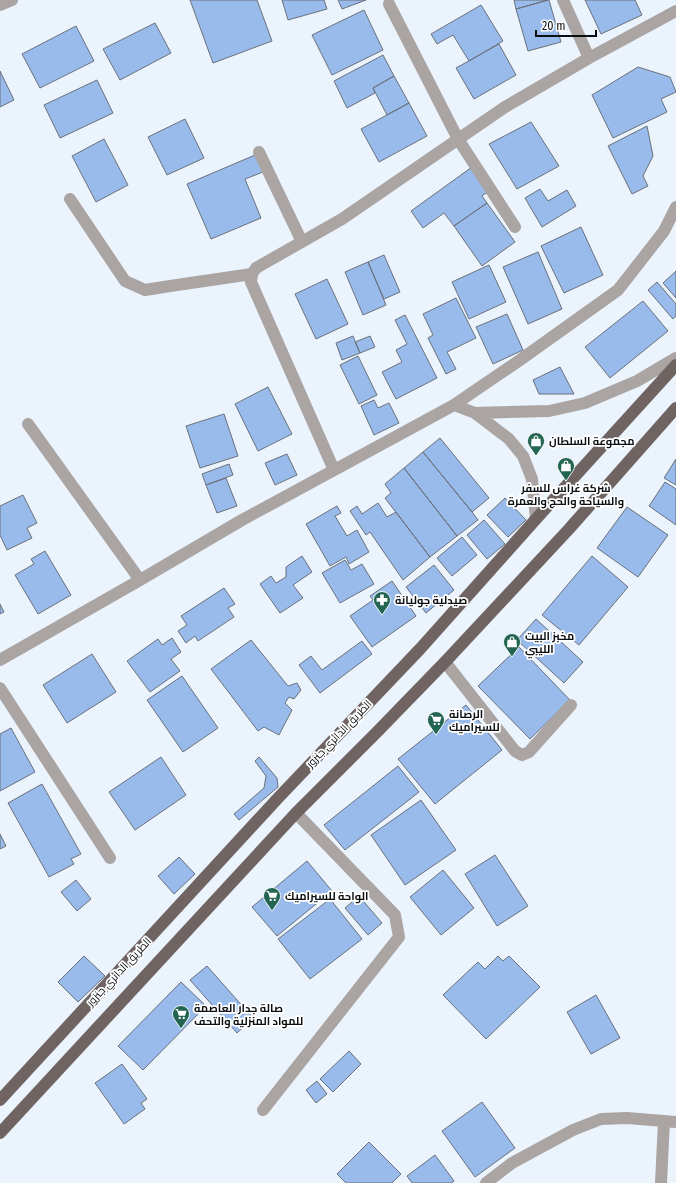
<svg xmlns="http://www.w3.org/2000/svg" width="676" height="1183" font-family="'Fira Sans Condensed',Cairo,sans-serif">
<rect width="100%" height="100%" fill="#ebf3fd"/>
<!-- building -->
<path fill="#98bbec" stroke="#6a717a" d="M 190,0 L 257,0 L 272,41 L 213,63 Z
M 282,0 L 324,0 L 327,9 L 288,20 Z
M 338,0 L 366,0 L 342,9 Z
M 514,0 L 548,0 L 516,9 Z
M 548,0 L 549,0 L 561,42 L 528,51 L 516,9 Z
M 585,0 L 635,0 L 642,15 L 601,34 Z
M 481,5 L 503,41 L 469,61 L 453,35 L 437,44 L 431,34 Z
M 364,10 L 383,50 L 332,75 L 312,35 Z
M 155,23 L 171,53 L 120,80 L 103,49 Z
M 76,26 L 94,61 L 40,88 L 22,54 Z
M 499,44 L 516,75 L 474,99 L 456,68 Z
M 383,55 L 394,76 L 373,88 L 375,93 L 347,108 L 334,81 Z
M 638,67 L 670,77 L 676,92 L 661,99 L 667,112 L 613,138 L 592,95 Z
M 0,71 L 14,100 L 0,107 Z
M 394,76 L 409,103 L 387,115 L 373,88 Z
M 97,80 L 113,113 L 60,138 L 44,105 Z
M 409,103 L 427,136 L 379,162 L 361,129 Z
M 185,119 L 204,158 L 167,175 L 148,137 Z
M 531,122 L 559,166 L 517,189 L 489,144 Z
M 647,126 L 653,156 L 643,176 L 648,186 L 632,194 L 608,146 Z
M 104,139 L 128,185 L 96,202 L 72,156 Z
M 255,155 L 263,172 L 245,179 L 261,218 L 211,239 L 187,184 Z
M 472,167 L 489,191 L 482,196 L 487,203 L 454,226 L 444,213 L 423,228 L 411,211 Z
M 540,189 L 548,201 L 567,190 L 576,206 L 542,227 L 525,198 Z
M 487,203 L 515,242 L 482,266 L 454,226 Z
M 581,227 L 603,275 L 564,293 L 541,246 Z
M 538,252 L 562,309 L 528,324 L 503,267 Z
M 384,255 L 400,292 L 384,299 L 368,262 Z
M 368,262 L 386,305 L 363,315 L 345,272 Z
M 489,265 L 506,302 L 469,319 L 452,282 Z
M 676,271 L 676,298 L 663,283 Z
M 327,279 L 348,324 L 316,339 L 295,294 Z
M 657,282 L 676,304 L 676,316 L 673,319 L 648,290 Z
M 456,298 L 476,338 L 447,352 L 456,369 L 446,374 L 428,338 L 433,335 L 423,314 Z
M 643,301 L 668,331 L 610,378 L 585,347 Z
M 507,314 L 523,350 L 493,364 L 476,327 Z
M 405,315 L 437,378 L 396,399 L 382,372 L 402,362 L 396,350 L 407,344 L 395,320 Z
M 353,336 L 360,353 L 342,360 L 336,343 Z
M 370,336 L 375,347 L 360,353 L 355,342 Z
M 358,356 L 377,395 L 359,404 L 340,365 Z
M 560,367 L 574,394 L 539,394 L 533,380 Z
M 268,387 L 292,434 L 258,451 L 235,404 Z
M 374,400 L 378,408 L 389,403 L 399,423 L 374,435 L 361,406 Z
M 224,414 L 238,456 L 200,468 L 186,426 Z
M 440,438 L 489,498 L 472,512 L 423,452 Z
M 423,452 L 472,512 L 478,520 L 457,536 L 404,468 Z
M 287,454 L 297,475 L 275,485 L 265,463 Z
M 676,459 L 676,485 L 664,478 Z
M 229,464 L 233,475 L 206,485 L 202,474 Z
M 404,468 L 457,536 L 430,557 L 385,498 L 391,493 L 385,484 Z
M 226,478 L 237,506 L 217,513 L 206,485 Z
M 665,482 L 676,489 L 676,525 L 649,506 Z
M 23,495 L 37,523 L 27,528 L 32,538 L 7,550 L 0,535 L 0,506 Z
M 505,498 L 526,520 L 508,537 L 487,515 Z
M 378,503 L 387,517 L 396,512 L 430,557 L 403,580 L 370,532 L 366,535 L 350,511 L 357,506 L 362,514 Z
M 337,506 L 341,513 L 335,516 L 347,536 L 357,530 L 369,552 L 349,564 L 346,557 L 330,566 L 306,524 Z
M 627,507 L 668,535 L 638,577 L 597,548 Z
M 484,520 L 505,544 L 487,559 L 467,535 Z
M 462,537 L 477,555 L 452,576 L 437,558 Z
M 45,551 L 71,595 L 38,614 L 15,575 L 34,564 L 31,559 Z
M 302,556 L 312,572 L 293,585 L 303,598 L 280,613 L 260,584 L 271,576 L 276,583 L 286,577 L 286,567 Z
M 592,556 L 628,587 L 579,645 L 542,615 Z
M 345,560 L 351,570 L 362,564 L 374,584 L 340,603 L 322,573 Z
M 434,565 L 454,590 L 426,613 L 406,587 Z
M 392,581 L 416,616 L 372,647 L 350,616 L 373,600 L 370,596 Z
M 224,588 L 235,604 L 228,608 L 234,617 L 198,641 L 195,636 L 186,643 L 178,631 L 187,625 L 181,616 Z
M 0,604 L 4,612 L 0,614 Z
M 536,619 L 583,662 L 564,683 L 517,640 Z
M 172,638 L 181,652 L 171,659 L 180,671 L 150,692 L 127,661 L 158,639 L 162,645 Z
M 251,640 L 288,686 L 297,683 L 301,690 L 294,699 L 289,697 L 285,703 L 292,710 L 279,735 L 264,727 L 258,731 L 211,669 Z
M 362,641 L 372,654 L 320,693 L 299,665 L 311,656 L 322,670 Z
M 519,647 L 570,700 L 530,739 L 478,686 Z
M 92,654 L 116,692 L 67,723 L 43,685 Z
M 182,676 L 218,728 L 183,752 L 147,700 Z
M 466,705 L 502,750 L 435,804 L 398,759 Z
M 11,728 L 35,772 L 0,791 L 0,734 Z
M 161,757 L 186,795 L 135,830 L 109,792 Z
M 259,757 L 277,778 L 278,787 L 239,820 L 234,814 L 264,788 L 266,776 L 255,761 Z
M 398,766 L 419,792 L 345,850 L 324,825 Z
M 42,784 L 81,854 L 71,859 L 74,864 L 49,877 L 8,803 Z
M 421,800 L 456,850 L 405,885 L 371,835 Z
M 0,834 L 6,846 L 0,849 Z
M 495,855 L 528,906 L 497,926 L 465,874 Z
M 179,857 L 195,874 L 174,894 L 158,876 Z
M 307,861 L 332,891 L 277,936 L 252,907 Z
M 443,870 L 474,908 L 441,935 L 410,897 Z
M 76,880 L 91,899 L 77,911 L 61,892 Z
M 359,896 L 382,923 L 368,935 L 345,908 Z
M 330,899 L 362,939 L 310,979 L 278,939 Z
M 84,956 L 105,976 L 78,1002 L 58,982 Z
M 498,956 L 503,961 L 509,956 L 540,987 L 486,1039 L 443,995 L 478,962 L 485,969 Z
M 207,966 L 253,1018 L 237,1033 L 190,980 Z
M 181,982 L 206,1006 L 143,1070 L 118,1046 Z
M 596,995 L 620,1038 L 591,1054 L 567,1012 Z
M 349,1051 L 361,1064 L 333,1092 L 320,1079 Z
M 122,1064 L 147,1099 L 141,1103 L 145,1109 L 124,1124 L 95,1083 Z
M 317,1081 L 327,1094 L 316,1103 L 306,1090 Z
M 482,1102 L 515,1148 L 475,1177 L 442,1131 Z
M 369,1142 L 401,1174 L 392,1183 L 346,1183 L 337,1174 Z
M 435,1155 L 454,1181 L 451,1183 L 412,1183 L 407,1176 Z"/>
<g fill="none" stroke-linecap="round" stroke-linejoin="round">
<!-- service -->
<path stroke="#aaa4a3" stroke-width="12" d="M 70,199 L 125,281 L 145,290 L 170,286 L 252,274
M 445,662 L 515,751 L 522,755 L 529,752 L 571,705
M 263,1110 L 399,937 L 395,915 L 296,813"/>
<!-- minor -->
<path stroke="#aaa4a3" stroke-width="12" d="M 563,0 L 589,58
M 389,4 L 458,139 L 515,227
M 0,5 L 12,0
M 259,152 L 302,242
M 454,405 L 520,360 L 618,290 L 664,231 L 676,207
M 475,413 L 549,411 L 585,403 L 637,381 L 676,358
M 28,424 L 140,580
M 334,470 L 251,282 L 252,274 L 256,268 L 342,219 L 505,107 L 589,58 L 676,11
M 0,660 L 140,580 L 242,520 L 454,405 L 475,413 L 509,439 L 523,456 L 532,479 L 536,519
M 0,688 L 110,858
M 486,1183 L 512,1163 L 573,1130 L 601,1119 L 627,1118 L 676,1122
M 661,1183 L 664,1121"/>
<!-- primary -->
<path stroke="#6f6462" stroke-width="12" d="M 0,1100 L 279,797 L 420,649 L 536,519 L 676,365
M 0,1133 L 296,813 L 377,732 L 445,662 L 569,529 L 676,408"/>
</g>
<!-- icons -->
<defs>
<symbol id="shop-pin" viewBox="-11 -11 22 30"><path d="M0 17L-7.5 6A9.5 9.5 0 1 1 7.5 6Z" fill="#236452" stroke="#fff"/><path d="M-5-2.5h2.3a2.7 3.5 0 0 1 5.4 0H5L5.5 6h-11ZM-1.5-2.5h3a1.5 2.3 0 0 0-3 0Z" fill="#fff"/></symbol>
<symbol id="pharmacy-pin" viewBox="-11 -11 22 30"><path d="M0 17L-7.5 6A9.5 9.5 0 1 1 7.5 6Z" fill="#236452" stroke="#fff"/><path d="M-2-6h4v4h4v4h-4v4h-4v-4h-4v-4h4Z" fill="#fff"/></symbol>
<symbol id="supermarket-pin" viewBox="-11 -11 22 30"><path d="M0 17L-7.5 6A9.5 9.5 0 1 1 7.5 6Z" fill="#236452" stroke="#fff"/><path d="M-6-5.5h2.5l.6 2H6L4.5 2H-2.5L-4.4-4H-6ZM-1.5 3.2a1.3 1.3 0 1 0 .1 0ZM3 3.2a1.3 1.3 0 1 0 .1 0Z" fill="#fff"/></symbol>
</defs>
<g fill-rule="evenodd">
<use href="#shop-pin" x="526" y="431" width="20" height="27"/>
<use href="#shop-pin" x="556" y="456" width="20" height="27"/>
<use href="#pharmacy-pin" x="372" y="590" width="20" height="27"/>
<use href="#shop-pin" x="502" y="632" width="20" height="27"/>
<use href="#supermarket-pin" x="426" y="710" width="20" height="27"/>
<use href="#supermarket-pin" x="262" y="886" width="20" height="27"/>
<use href="#supermarket-pin" x="171" y="1004" width="20" height="27"/>
</g>
<g text-anchor="middle" dominant-baseline="central" stroke-width="3.5" stroke-linejoin="round" paint-order="stroke">
<!-- poi labels -->
<g font-size="11" font-weight="bold" fill="#0c0f12" stroke="#fff" text-anchor="start">
<text x="549" y="441">مجموعة السلطان</text>
<text x="566" y="488" text-anchor="middle">شركة غراس للسفر<tspan x="566" dy="13">والسياحة والحج والعمرة</tspan></text>
<text x="395" y="600">صيدلية جوليانة</text>
<text x="525" y="636">مخبز البيت<tspan x="525" dy="13">الليبي</tspan></text>
<text x="449" y="714">الرصانة<tspan x="449" dy="13">للسيراميك</tspan></text>
<text x="285" y="896">الواحة للسيراميك</text>
<text x="194" y="1008">صالة جدار العاصمة<tspan x="194" dy="13">للمواد المنزلية والتحف</tspan></text>
</g>
<!-- street labels -->
<g font-size="11" fill="#0c0f12" stroke="#fff">
<text transform="translate(339 734) rotate(-46)">الطريق الدائري جنزور</text>
<text transform="translate(119 972) rotate(-47)">الطريق الدائري جنزور</text>
</g>
</g>
<!-- scale -->
<path d="M536 30v6h60v-6" fill="none" stroke="#0c0f12" stroke-width="2"/>
<text x="542" y="30" font-size="12" fill="#0c0f12" stroke="#ffffff" stroke-width="3" paint-order="stroke">20 m</text>
</svg>
